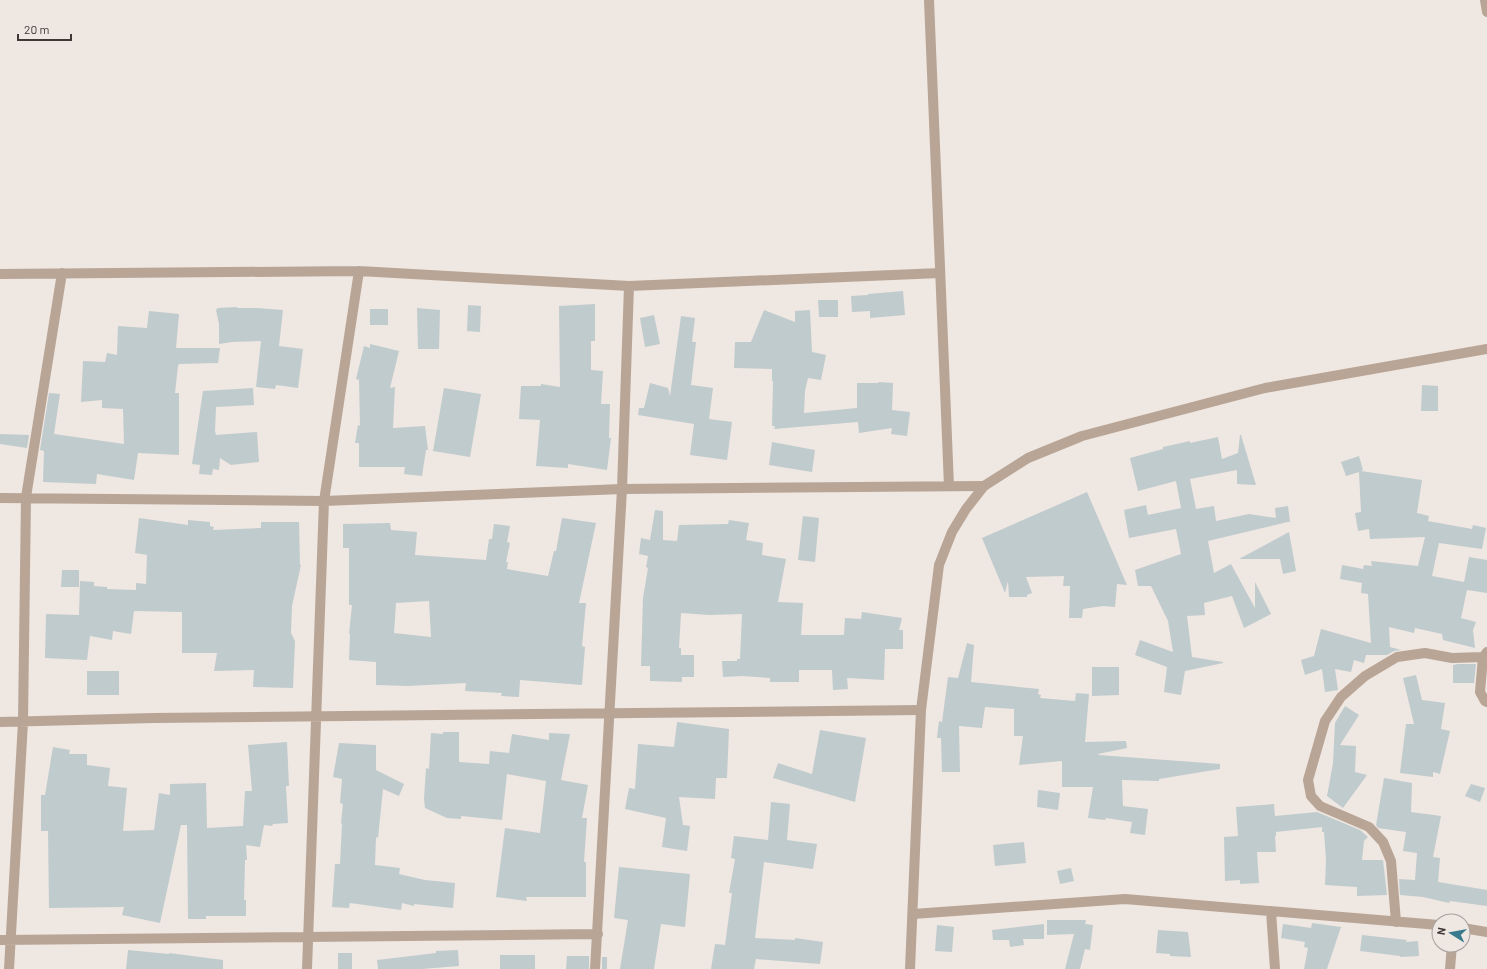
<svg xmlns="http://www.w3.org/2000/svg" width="1487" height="969" font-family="Barlow,sans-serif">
<rect width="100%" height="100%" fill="#efe7e1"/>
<!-- building -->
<path fill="#c0cbce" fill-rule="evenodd" d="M 903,291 L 905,315 L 870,318 L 870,311 L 852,312 L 851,296 L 868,295 L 868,294 Z
M 818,300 L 838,300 L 838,317 L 819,317 Z
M 595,304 L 595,341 L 591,341 L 591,370 L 603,371 L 601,404 L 610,404 L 609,438 L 611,438 L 607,470 L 568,464 L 568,468 L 536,466 L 540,420 L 519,419 L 521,386 L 541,386 L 541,384 L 560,387 L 559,306 Z
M 468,305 L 481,306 L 480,332 L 467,331 Z
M 237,307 L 237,308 L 257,308 L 283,310 L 279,346 L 303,349 L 298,388 L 276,385 L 275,389 L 256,387 L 261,341 L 232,342 L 219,344 L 219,324 L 216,310 L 218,308 Z
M 417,308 L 440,310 L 439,349 L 418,349 Z
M 370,309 L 388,309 L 388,325 L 370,325 Z
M 764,310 L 795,322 L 795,311 L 810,310 L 812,352 L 826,355 L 821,380 L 808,378 L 805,391 L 804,413 L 857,408 L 857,383 L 878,383 L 879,382 L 893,383 L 892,410 L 910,412 L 907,436 L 891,434 L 892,428 L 859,433 L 858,422 L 774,429 L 775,426 L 772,426 L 773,381 L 772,381 L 772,369 L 734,368 L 735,342 L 751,342 Z
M 149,311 L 179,314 L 176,348 L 220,348 L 218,363 L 179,364 L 178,366 L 175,393 L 179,393 L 179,455 L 138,453 L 134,480 L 97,474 L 96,484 L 43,482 L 44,451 L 40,450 L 49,393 L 60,394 L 54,434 L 124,444 L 123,409 L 102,408 L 102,400 L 81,402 L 83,361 L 105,362 L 107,353 L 117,355 L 118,326 L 147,328 Z
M 654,315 L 660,344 L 645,347 L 640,318 Z
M 681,316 L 695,318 L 692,342 L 696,342 L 691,385 L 713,388 L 709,419 L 732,422 L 727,460 L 690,455 L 694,424 L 638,415 L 639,408 L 644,408 L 650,383 L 668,388 L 670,396 Z
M 370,344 L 399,351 L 390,388 L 395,387 L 393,428 L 425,426 L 428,450 L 426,450 L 422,476 L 404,474 L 405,467 L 359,467 L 359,443 L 355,443 L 358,425 L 360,426 L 359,380 L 356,379 L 364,346 L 370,348 Z
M 1422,385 L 1438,386 L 1438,411 L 1421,411 Z
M 253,388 L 254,405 L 216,407 L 215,431 L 216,435 L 257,432 L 259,462 L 231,465 L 220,458 L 219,470 L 213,469 L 212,475 L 199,474 L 200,465 L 192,464 L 203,391 Z
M 444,388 L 481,394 L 470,457 L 433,451 Z
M 0,434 L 29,435 L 27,448 L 0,444 Z
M 1240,435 L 1241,435 L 1256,485 L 1237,484 L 1237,470 L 1190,479 L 1196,509 L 1214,506 L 1216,521 L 1249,514 L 1276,518 L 1275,508 L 1288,506 L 1290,521 L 1292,521 L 1208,541 L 1214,573 L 1231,564 L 1255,608 L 1255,582 L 1271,614 L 1244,628 L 1232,596 L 1204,603 L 1205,615 L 1187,616 L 1192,657 L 1223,662 L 1223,663 L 1185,671 L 1181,695 L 1164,692 L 1167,667 L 1135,655 L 1140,640 L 1173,652 L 1168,621 L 1151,586 L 1138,586 L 1135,570 L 1181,554 L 1176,529 L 1129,538 L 1124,510 L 1146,505 L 1148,515 L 1181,508 L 1176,481 L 1138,491 L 1130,458 L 1163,449 L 1163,447 L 1190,441 L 1190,443 L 1218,437 L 1222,459 L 1238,453 Z
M 772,442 L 815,450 L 812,472 L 769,465 Z
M 1359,456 L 1363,470 L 1361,471 L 1422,480 L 1417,513 L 1429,516 L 1428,521 L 1472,529 L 1473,525 L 1486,528 L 1482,549 L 1439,543 L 1432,576 L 1464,582 L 1469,557 L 1487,560 L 1487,593 L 1467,590 L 1461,618 L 1476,622 L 1473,630 L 1475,648 L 1443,640 L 1442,634 L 1415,628 L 1414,633 L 1389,627 L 1390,647 L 1401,650 L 1394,651 L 1387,655 L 1366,655 L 1364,663 L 1354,660 L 1351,672 L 1335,669 L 1338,690 L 1325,692 L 1322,669 L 1305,675 L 1301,660 L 1314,656 L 1321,629 L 1371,643 L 1368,594 L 1361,593 L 1362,583 L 1340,579 L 1342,565 L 1363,569 L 1364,565 L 1372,566 L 1371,561 L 1418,566 L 1425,537 L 1370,539 L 1369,529 L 1358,531 L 1355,513 L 1361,512 L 1359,472 L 1346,476 L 1341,462 Z
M 1087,492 L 1127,585 L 1117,584 L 1115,607 L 1103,606 L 1083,609 L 1082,618 L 1069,618 L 1070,586 L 1063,586 L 1064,576 L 1026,577 L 1032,593 L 1027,595 L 1027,597 L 1009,597 L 1008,581 L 1005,593 L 982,538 Z
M 655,510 L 663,511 L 663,540 L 677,541 L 679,525 L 728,524 L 729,520 L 749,523 L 746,540 L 763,543 L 762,555 L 786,559 L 778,602 L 803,603 L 801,635 L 844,635 L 845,618 L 861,619 L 862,612 L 902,618 L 899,630 L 903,630 L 903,649 L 885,649 L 884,680 L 847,678 L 848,689 L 833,690 L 832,670 L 799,670 L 799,682 L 770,682 L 770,678 L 743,676 L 723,677 L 722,661 L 737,661 L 737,659 L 740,659 L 742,614 L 710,615 L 681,613 L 679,648 L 681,648 L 681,655 L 694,655 L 694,677 L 682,677 L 682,682 L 650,681 L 650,666 L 641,666 L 643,598 L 648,568 L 646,567 L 648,556 L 639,554 L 641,538 L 650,540 Z
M 803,516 L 819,518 L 815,562 L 798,560 Z
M 139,518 L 188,525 L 188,520 L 210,522 L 210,526 L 214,527 L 213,530 L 261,528 L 261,522 L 299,522 L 300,565 L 301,565 L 292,606 L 291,633 L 295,641 L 293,688 L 253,687 L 254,670 L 214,671 L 217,653 L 182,653 L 182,612 L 134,611 L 131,634 L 113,631 L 112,640 L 90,636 L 87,660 L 45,658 L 46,614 L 79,615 L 80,581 L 94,582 L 94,586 L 107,587 L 107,589 L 136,590 L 136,583 L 146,584 L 147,555 L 135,553 Z
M 562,518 L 596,523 L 579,603 L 586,603 L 582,646 L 585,647 L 582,685 L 520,680 L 519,697 L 501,696 L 502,693 L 465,691 L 466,683 L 407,686 L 376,685 L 376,662 L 349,660 L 350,634 L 349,634 L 352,605 L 349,605 L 349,548 L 343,548 L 343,524 L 390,523 L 391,530 L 417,532 L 415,555 L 486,560 L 489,539 L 492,539 L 494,524 L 510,526 L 507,542 L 510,543 L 506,562 L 508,562 L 507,569 L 548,576 L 554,551 L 556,551 ZM 429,601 L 431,637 L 394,633 L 396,603 Z
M 1289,532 L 1296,571 L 1283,574 L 1280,559 L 1239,559 Z
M 62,570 L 79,570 L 79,587 L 61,587 Z
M 967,643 L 974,645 L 971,682 L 1039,689 L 1038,694 L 1041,695 L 1040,698 L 1075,701 L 1076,693 L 1089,694 L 1085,742 L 1126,741 L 1127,748 L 1098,754 L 1099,755 L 1220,764 L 1220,769 L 1159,779 L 1159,781 L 1122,780 L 1123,806 L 1148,809 L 1145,835 L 1130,833 L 1132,822 L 1106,818 L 1105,820 L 1088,818 L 1093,787 L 1062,787 L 1062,761 L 1019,765 L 1023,736 L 1014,736 L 1014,709 L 985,707 L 982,728 L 959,726 L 960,772 L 942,772 L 941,738 L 937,738 L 939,721 L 942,722 L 948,677 L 958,678 Z
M 1458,664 L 1476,664 L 1474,683 L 1453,683 L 1453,665 Z
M 1092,667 L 1119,667 L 1119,695 L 1092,696 Z
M 87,671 L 119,671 L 119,695 L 87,695 Z
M 1416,675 L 1422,700 L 1445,703 L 1441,729 L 1450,731 L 1440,774 L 1433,772 L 1433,777 L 1400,773 L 1406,724 L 1414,724 L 1403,678 Z
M 1345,706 L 1359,715 L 1340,745 L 1356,746 L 1355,772 L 1367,775 L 1343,808 L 1327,796 L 1333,763 L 1335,723 Z
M 677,722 L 729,729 L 727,778 L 716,778 L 715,799 L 679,797 L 683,825 L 690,826 L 687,851 L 662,847 L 666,818 L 625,809 L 629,788 L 635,789 L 638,744 L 674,747 Z
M 820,730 L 866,738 L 855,802 L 773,778 L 778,763 L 812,774 Z
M 443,732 L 459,732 L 459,762 L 489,764 L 490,751 L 509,753 L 512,734 L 549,740 L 549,733 L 570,734 L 561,780 L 588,785 L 582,818 L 587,818 L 584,862 L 586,862 L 586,897 L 526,897 L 527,901 L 496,897 L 505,828 L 540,833 L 546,781 L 507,774 L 502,820 L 461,816 L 461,819 L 447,818 L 425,808 L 424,799 L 426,768 L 429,769 L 431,733 L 443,734 Z
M 287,742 L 289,786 L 286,786 L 288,823 L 273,824 L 272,826 L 264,825 L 260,847 L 246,845 L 247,860 L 245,860 L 244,900 L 246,900 L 246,916 L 206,916 L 206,919 L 188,919 L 187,825 L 181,825 L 160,923 L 122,915 L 124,907 L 49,908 L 48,831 L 41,831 L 41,795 L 45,795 L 53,747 L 70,750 L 69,754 L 87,754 L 87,765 L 110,768 L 108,786 L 127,788 L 123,831 L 154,830 L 159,793 L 170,795 L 170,784 L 206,783 L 207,828 L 243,826 L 245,791 L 252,791 L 248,745 Z
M 339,743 L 376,745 L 376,770 L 404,784 L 399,796 L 383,789 L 378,838 L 376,837 L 375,865 L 400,868 L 399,874 L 425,880 L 455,883 L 453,908 L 414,904 L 414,906 L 402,903 L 401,910 L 350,903 L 349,908 L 332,907 L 335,864 L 340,864 L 342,824 L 341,823 L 343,804 L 340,803 L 342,779 L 333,777 Z
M 1384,778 L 1412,783 L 1411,812 L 1441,816 L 1433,857 L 1440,858 L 1438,882 L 1487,890 L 1487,906 L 1450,901 L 1449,903 L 1423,897 L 1400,895 L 1399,879 L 1415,880 L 1417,853 L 1403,851 L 1406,832 L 1378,828 L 1376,825 Z
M 1471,784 L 1485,788 L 1480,802 L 1465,796 Z
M 1038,790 L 1060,793 L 1058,810 L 1037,807 Z
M 771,802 L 790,804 L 787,840 L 817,844 L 813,869 L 764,862 L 755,938 L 795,940 L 795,938 L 823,942 L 820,964 L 756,959 L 754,969 L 711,969 L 715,944 L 725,945 L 732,893 L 729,893 L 735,859 L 731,858 L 734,836 L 768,840 Z
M 1274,804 L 1275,816 L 1317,812 L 1360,830 L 1368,837 L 1364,841 L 1362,860 L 1383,860 L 1387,895 L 1357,896 L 1357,887 L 1325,885 L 1326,860 L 1324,832 L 1322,832 L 1322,827 L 1276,832 L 1276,836 L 1275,836 L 1276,852 L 1257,852 L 1259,883 L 1240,884 L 1240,880 L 1225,881 L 1224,837 L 1238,836 L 1236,807 Z
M 1024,842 L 1026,863 L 995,866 L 993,845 Z
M 619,867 L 690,874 L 685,927 L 661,924 L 654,969 L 620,969 L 628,920 L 614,918 Z
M 1071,868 L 1074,881 L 1060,884 L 1057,871 Z
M 1047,920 L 1086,920 L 1085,924 L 1093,925 L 1090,950 L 1085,949 L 1080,969 L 1065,969 L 1074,934 L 1047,935 Z
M 1312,923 L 1341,927 L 1327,969 L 1304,969 L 1308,948 L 1304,947 L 1305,942 L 1281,938 L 1283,924 L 1311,928 Z
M 1044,924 L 1044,939 L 1023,939 L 1024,945 L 1010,947 L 1009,940 L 993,940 L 992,930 Z
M 937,925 L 954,927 L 952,952 L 935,951 Z
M 1158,930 L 1188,932 L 1191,957 L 1170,956 L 1170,954 L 1156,953 Z
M 1362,935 L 1407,940 L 1406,942 L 1418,941 L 1419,956 L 1400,957 L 1400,956 L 1360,951 Z
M 128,950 L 169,954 L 169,953 L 223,960 L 223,969 L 126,969 Z
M 458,950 L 459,966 L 422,969 L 378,969 L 377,960 L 436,953 L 436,951 Z
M 338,953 L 352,953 L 352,969 L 338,969 Z
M 500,955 L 535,955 L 535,969 L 500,969 Z
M 567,956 L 589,956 L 589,969 L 566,969 Z
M 602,957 L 607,957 L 607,969 L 602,969 Z"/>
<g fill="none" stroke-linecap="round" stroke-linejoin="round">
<!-- minor -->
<path stroke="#b9a596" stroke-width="10" d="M 929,0 L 949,486
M 1485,0 L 1487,12
M 0,274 L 359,271 L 629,286 L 940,273
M 0,498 L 324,501 L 622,489 L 984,486
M 1487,652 L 1483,657 L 1480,692 L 1485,701 L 1487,702
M 0,722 L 154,718 L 921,710
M 1271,911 L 1275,969
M 913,914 L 1125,899 L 1439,925
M 1396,922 L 1391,861 L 1383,842 L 1369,827 L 1320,806 L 1311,796 L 1308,780 L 1325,721 L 1341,697 L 1365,676 L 1397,657 L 1425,653 L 1452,658 L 1483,657
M 1463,928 L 1487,932
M 0,940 L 598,934
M 9,969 L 23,722 L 26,497 L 62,273
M 307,969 L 324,501 L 359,271
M 595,969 L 622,489 L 629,286
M 1450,969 L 1452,945"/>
<!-- tertiary -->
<path stroke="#b9a596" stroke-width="10" d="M 910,969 L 921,710 L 939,565 L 952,532 L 966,509 L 984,486 L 1028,458 L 1082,436 L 1265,388 L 1487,349"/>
</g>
<!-- north arrow -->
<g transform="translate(1451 933) rotate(281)"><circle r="19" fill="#efe7e1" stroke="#a7a19d"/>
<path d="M0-3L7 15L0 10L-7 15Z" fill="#397b8d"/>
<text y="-6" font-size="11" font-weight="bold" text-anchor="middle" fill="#3c3937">N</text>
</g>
<!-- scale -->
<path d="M18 34v6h53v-6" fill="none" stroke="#3c3937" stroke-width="2"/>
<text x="24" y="34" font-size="12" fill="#3c3937" stroke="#efe7e1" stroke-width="3" paint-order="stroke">20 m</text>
</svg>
